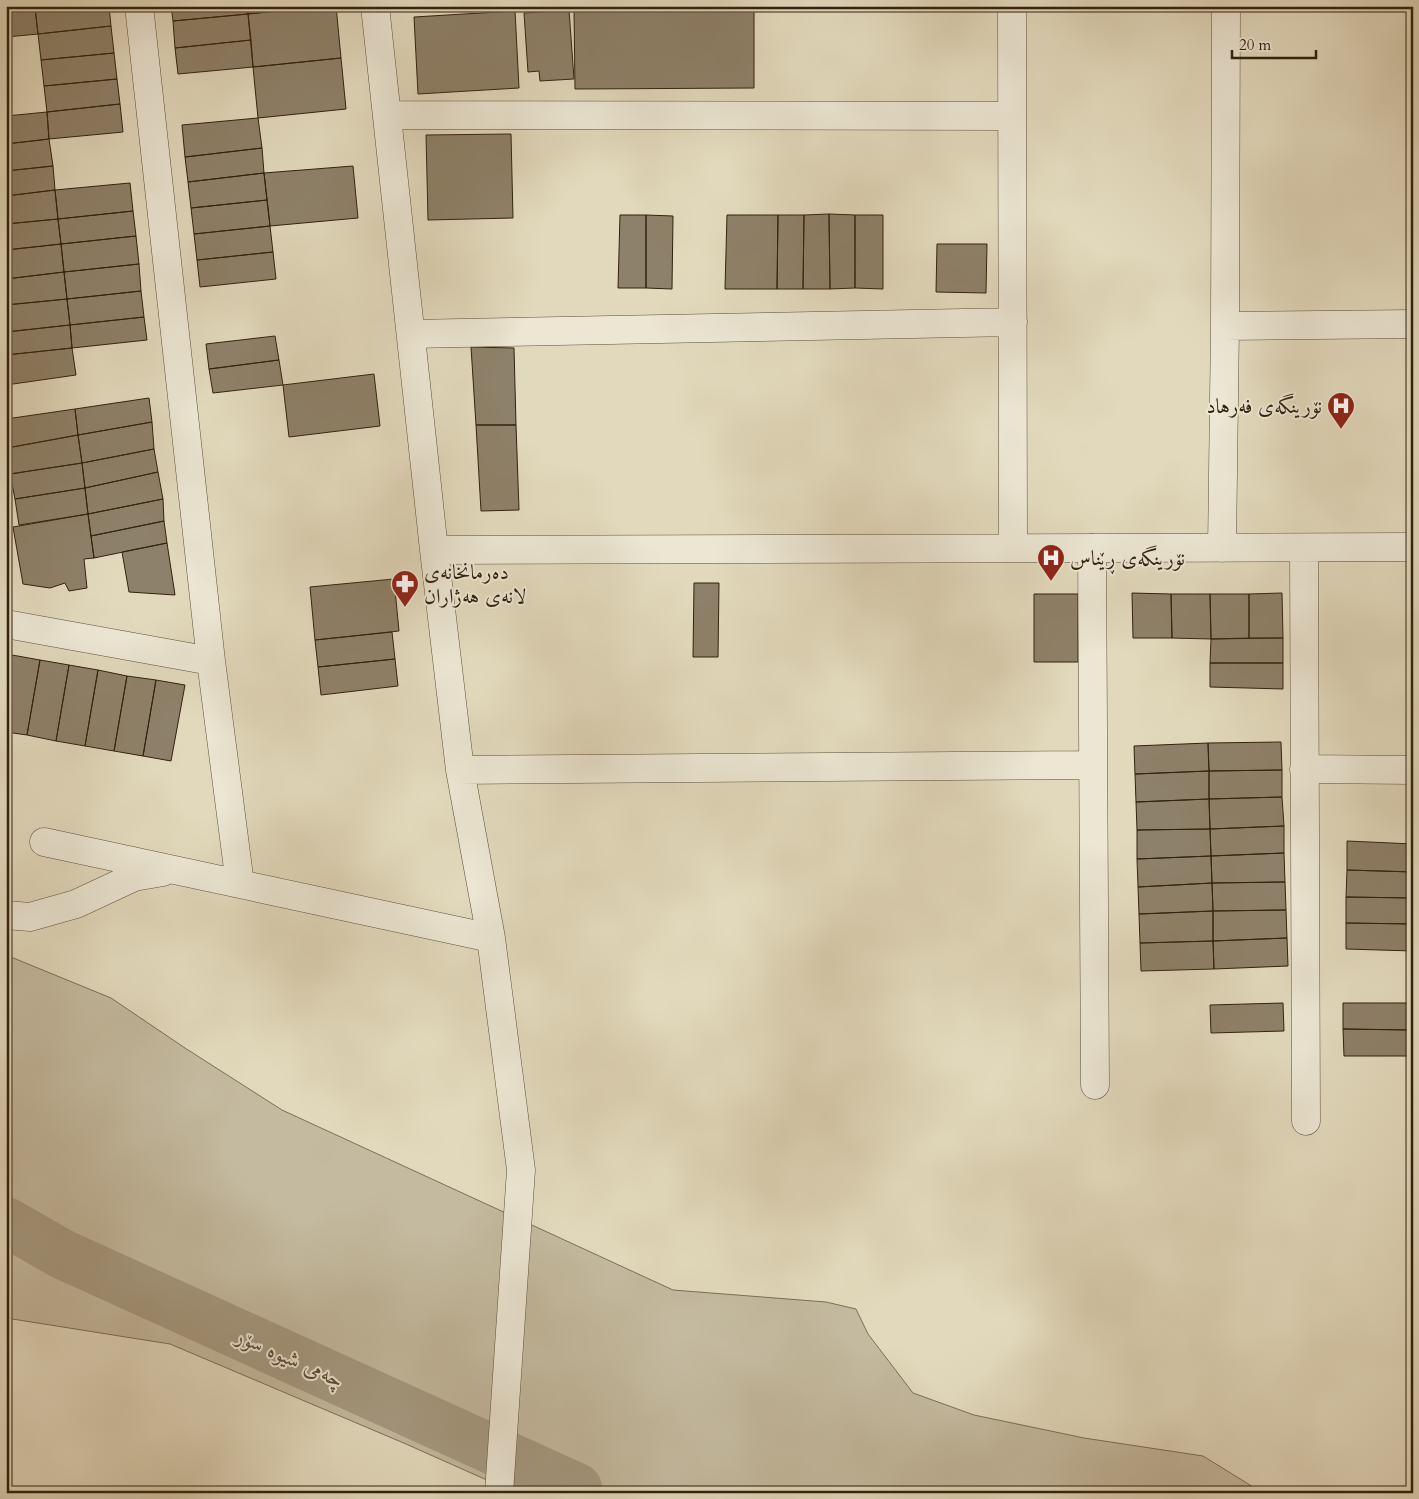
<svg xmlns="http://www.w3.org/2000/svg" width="1419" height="1499" font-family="Cardo,Amiri,serif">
<rect width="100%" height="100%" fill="#e2d9bc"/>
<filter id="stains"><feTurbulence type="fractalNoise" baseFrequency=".004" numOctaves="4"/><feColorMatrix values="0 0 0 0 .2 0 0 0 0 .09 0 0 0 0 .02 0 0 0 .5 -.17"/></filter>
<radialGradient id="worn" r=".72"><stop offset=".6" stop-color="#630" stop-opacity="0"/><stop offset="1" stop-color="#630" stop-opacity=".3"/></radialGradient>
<!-- green -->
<path fill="#c4ba9f" stroke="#7b6e57" d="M 6,955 L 111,998 L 185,1048 L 282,1110 L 673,1290 L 826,1302 L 856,1309 L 868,1334 L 913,1393 L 974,1415 L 1084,1438 L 1203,1456 L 1250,1485 L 1256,1493 L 516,1493 L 406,1444 L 170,1344 L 6,1318 Z"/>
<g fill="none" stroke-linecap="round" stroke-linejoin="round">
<!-- river -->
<path stroke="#a69a81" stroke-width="50" d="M 6,1222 L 62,1254 L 577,1488"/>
</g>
<!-- building -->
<path fill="#8e8169" stroke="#32210f" d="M 6,6 L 35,6 L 35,8 L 6,11 Z
M 50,6 L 109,6 L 111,26 L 38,34 L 35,8 Z
M 171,6 L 248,6 L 248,14 L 173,21 Z
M 248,6 L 327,6 L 248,14 Z
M 327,6 L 336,6 L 341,58 L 253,67 L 248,14 Z
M 35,8 L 38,34 L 6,37 L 6,11 Z
M 754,8 L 754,88 L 575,89 L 574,9 Z
M 569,10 L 574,79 L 540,81 L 539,71 L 528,72 L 524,13 Z
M 515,11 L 519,88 L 418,94 L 414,17 Z
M 248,14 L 251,40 L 175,48 L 173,21 Z
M 111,26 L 114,53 L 41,60 L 38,34 Z
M 251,40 L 253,67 L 178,74 L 175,48 Z
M 114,53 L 117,79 L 44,86 L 41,60 Z
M 341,58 L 346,109 L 258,118 L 253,67 Z
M 117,79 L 120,104 L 47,112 L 44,86 Z
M 120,104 L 123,132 L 49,139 L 47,112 Z
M 47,112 L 49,139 L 6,144 L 6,116 Z
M 258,118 L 262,148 L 185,157 L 182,125 Z
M 511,134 L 513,218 L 428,220 L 426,135 Z
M 49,139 L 53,166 L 6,171 L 6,144 Z
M 262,148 L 264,173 L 188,182 L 185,157 Z
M 53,166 L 55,190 L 6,196 L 6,171 Z
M 353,166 L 358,218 L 270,226 L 264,173 Z
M 264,173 L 267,200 L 191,208 L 188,182 Z
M 130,183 L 133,211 L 58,219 L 55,190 Z
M 55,190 L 58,219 L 6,224 L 6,196 Z
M 267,200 L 270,226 L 194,234 L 191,208 Z
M 133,211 L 136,236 L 61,244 L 58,219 Z
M 829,214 L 830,289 L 803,289 L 804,215 Z
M 829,214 L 855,215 L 855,288 L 830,289 Z
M 620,215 L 646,215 L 646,288 L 618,288 Z
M 646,215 L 673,216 L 672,289 L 646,288 Z
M 727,215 L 778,215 L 777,289 L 725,289 Z
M 778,215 L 804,215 L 803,289 L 777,289 Z
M 855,215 L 883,215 L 883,289 L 855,288 Z
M 58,219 L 61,244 L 6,250 L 6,224 Z
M 270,226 L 273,252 L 197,260 L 194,234 Z
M 136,236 L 139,264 L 64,272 L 61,244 Z
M 61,244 L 64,272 L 6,279 L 6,250 Z
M 937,244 L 987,244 L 986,293 L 936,292 Z
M 273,252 L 276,279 L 200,287 L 197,260 Z
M 139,264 L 141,291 L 67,299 L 64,272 Z
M 64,272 L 67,299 L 6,305 L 6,279 Z
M 141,291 L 144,317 L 70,325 L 67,299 Z
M 67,299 L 70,325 L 6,332 L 6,305 Z
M 144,317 L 147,340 L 72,348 L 70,325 Z
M 70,325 L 72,348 L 6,355 L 6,332 Z
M 275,336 L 279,360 L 209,369 L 206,344 Z
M 471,347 L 514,348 L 516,425 L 476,425 Z
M 72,348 L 76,375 L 6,385 L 6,355 Z
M 279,360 L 283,385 L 213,393 L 209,369 Z
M 374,374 L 380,426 L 289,437 L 283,385 Z
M 149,398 L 152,422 L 78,435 L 75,409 Z
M 75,409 L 78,435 L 7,448 L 6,419 Z
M 152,422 L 154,449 L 82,463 L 78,435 Z
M 476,425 L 516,425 L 519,510 L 481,511 Z
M 78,435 L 82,463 L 10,474 L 7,448 Z
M 154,449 L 158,472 L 85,488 L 82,463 Z
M 82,463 L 85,488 L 15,499 L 10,474 Z
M 158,472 L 163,499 L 88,514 L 85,488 Z
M 85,488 L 88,514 L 19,525 L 15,499 Z
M 163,499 L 164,521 L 91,536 L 88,514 Z
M 88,514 L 94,558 L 84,559 L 87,588 L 69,591 L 65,583 L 50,588 L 23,584 L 13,527 Z
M 164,521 L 167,543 L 94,558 L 91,536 Z
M 167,543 L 175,595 L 129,592 L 122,552 Z
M 394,579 L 399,631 L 315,640 L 310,587 Z
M 694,583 L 719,583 L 718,657 L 693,657 Z
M 1132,593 L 1171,594 L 1172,638 L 1133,638 Z
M 1282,593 L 1283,638 L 1249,638 L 1249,594 Z
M 1034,594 L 1078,594 L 1078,662 L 1034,662 Z
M 1171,594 L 1210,594 L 1211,639 L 1172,638 Z
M 1210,594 L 1249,594 L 1249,638 L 1211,639 Z
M 392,632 L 395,659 L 318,667 L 315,640 Z
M 1283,638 L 1283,663 L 1210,663 L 1211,639 Z
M 6,654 L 12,655 L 6,686 Z
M 12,655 L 40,660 L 27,735 L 6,732 L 6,686 Z
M 395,659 L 398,686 L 321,695 L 318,667 Z
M 40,660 L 69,665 L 56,741 L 27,735 Z
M 1210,663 L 1283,663 L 1283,689 L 1210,687 Z
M 69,665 L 98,670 L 85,746 L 56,741 Z
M 1412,665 L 1413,665 L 1413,744 L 1411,744 Z
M 98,670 L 127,676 L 114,751 L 85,746 Z
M 127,676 L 156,680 L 143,756 L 114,751 Z
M 156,680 L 185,685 L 171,761 L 143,756 Z
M 1281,742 L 1282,770 L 1209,771 L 1208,743 Z
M 1208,743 L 1209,771 L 1135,774 L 1134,746 Z
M 1282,770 L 1282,797 L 1209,799 L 1209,771 Z
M 1209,771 L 1209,799 L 1136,802 L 1135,774 Z
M 1282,797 L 1284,826 L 1210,829 L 1209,799 Z
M 1209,799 L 1210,829 L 1137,830 L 1136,802 Z
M 1284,826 L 1284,853 L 1211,856 L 1210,829 Z
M 1210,829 L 1211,856 L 1137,859 L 1137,830 Z
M 1347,841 L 1413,844 L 1413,872 L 1347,870 Z
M 1284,853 L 1285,882 L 1212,883 L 1211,856 Z
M 1211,856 L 1212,883 L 1138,887 L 1137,859 Z
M 1347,870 L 1413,872 L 1413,898 L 1346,897 Z
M 1285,882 L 1286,910 L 1213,911 L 1212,883 Z
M 1212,883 L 1213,911 L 1139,914 L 1138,887 Z
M 1346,897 L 1413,898 L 1413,924 L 1346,923 Z
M 1286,910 L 1287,938 L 1213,941 L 1213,911 Z
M 1213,911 L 1213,941 L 1140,943 L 1139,914 Z
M 1346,923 L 1413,924 L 1413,951 L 1346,949 Z
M 1287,938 L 1288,966 L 1214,969 L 1213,941 Z
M 1213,941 L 1214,969 L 1141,971 L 1140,943 Z
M 1283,1003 L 1284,1031 L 1211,1033 L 1210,1005 Z
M 1343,1003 L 1413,1003 L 1413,1030 L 1343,1029 Z
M 1343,1029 L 1413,1030 L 1413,1056 L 1344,1056 Z"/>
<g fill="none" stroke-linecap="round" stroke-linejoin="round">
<defs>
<path id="minor" d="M 139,6 L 211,661 L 240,884
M 375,6 L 434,550 L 460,770 L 491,938 L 521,1170 L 499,1493
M 1012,6 L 1013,548
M 387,115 L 1012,116
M 1225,326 L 1413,324
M 411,334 L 1013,322
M 1092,548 L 1095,1085
M 1222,548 L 1225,326 L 1226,6
M 1304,548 L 1306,1121
M 434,550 L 1413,547
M 6,624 L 211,661
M 1304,769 L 1413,770
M 460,770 L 1093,765
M 44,842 C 193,875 342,907 491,938
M 6,915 L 30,917 L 76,904 L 134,877 L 163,872"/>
</defs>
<!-- minor casing -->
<use href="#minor" stroke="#5e4f3a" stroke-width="29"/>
<!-- minor -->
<use href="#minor" stroke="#ece6d3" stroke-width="28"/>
</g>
<!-- icons -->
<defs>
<symbol id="hospital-pin" viewBox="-11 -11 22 30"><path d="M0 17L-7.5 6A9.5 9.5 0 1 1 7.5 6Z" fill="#8f2418" stroke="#ece6d3"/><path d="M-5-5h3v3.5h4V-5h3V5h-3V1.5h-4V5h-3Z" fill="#fff"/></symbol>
<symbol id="pharmacy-pin" viewBox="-11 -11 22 30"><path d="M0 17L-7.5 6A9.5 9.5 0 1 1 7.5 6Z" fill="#8f2418" stroke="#ece6d3"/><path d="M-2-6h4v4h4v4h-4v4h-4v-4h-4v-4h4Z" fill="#fff"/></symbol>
</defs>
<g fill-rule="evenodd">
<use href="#hospital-pin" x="1325" y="390" width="32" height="43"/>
<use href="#hospital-pin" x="1035" y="542" width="32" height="43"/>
<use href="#pharmacy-pin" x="389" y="568" width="32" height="43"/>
</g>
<g text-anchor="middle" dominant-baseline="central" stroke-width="4" stroke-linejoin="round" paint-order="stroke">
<!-- poi labels -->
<g font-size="21" fill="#32210f" stroke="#ece6d3" text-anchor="start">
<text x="1322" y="406" text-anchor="end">نۆرینگەی فەرهاد</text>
<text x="1070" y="558">نۆرینگەی ڕێناس</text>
<text x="424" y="572">دەرمانخانەی<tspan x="424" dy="24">لانەی هەژاران</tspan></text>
</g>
<!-- water labels -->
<g font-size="22" font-style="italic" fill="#5b4b37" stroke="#ece6d3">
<text transform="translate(290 1358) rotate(24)">چەمی شیوە سۆر</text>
</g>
</g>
<!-- margin -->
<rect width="1419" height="1499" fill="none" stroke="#e2d9bc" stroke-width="25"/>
<rect x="8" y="8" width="1404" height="1484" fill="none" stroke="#32210f" stroke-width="2.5"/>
<rect x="12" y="12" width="1394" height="1474" fill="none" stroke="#32210f"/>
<!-- scale -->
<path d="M1232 50v8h84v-8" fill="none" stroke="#32210f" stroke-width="2.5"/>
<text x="1239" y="50" font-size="15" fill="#32210f" stroke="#ece6d3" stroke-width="4" paint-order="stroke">20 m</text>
<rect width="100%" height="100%" filter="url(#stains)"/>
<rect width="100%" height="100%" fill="url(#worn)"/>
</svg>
